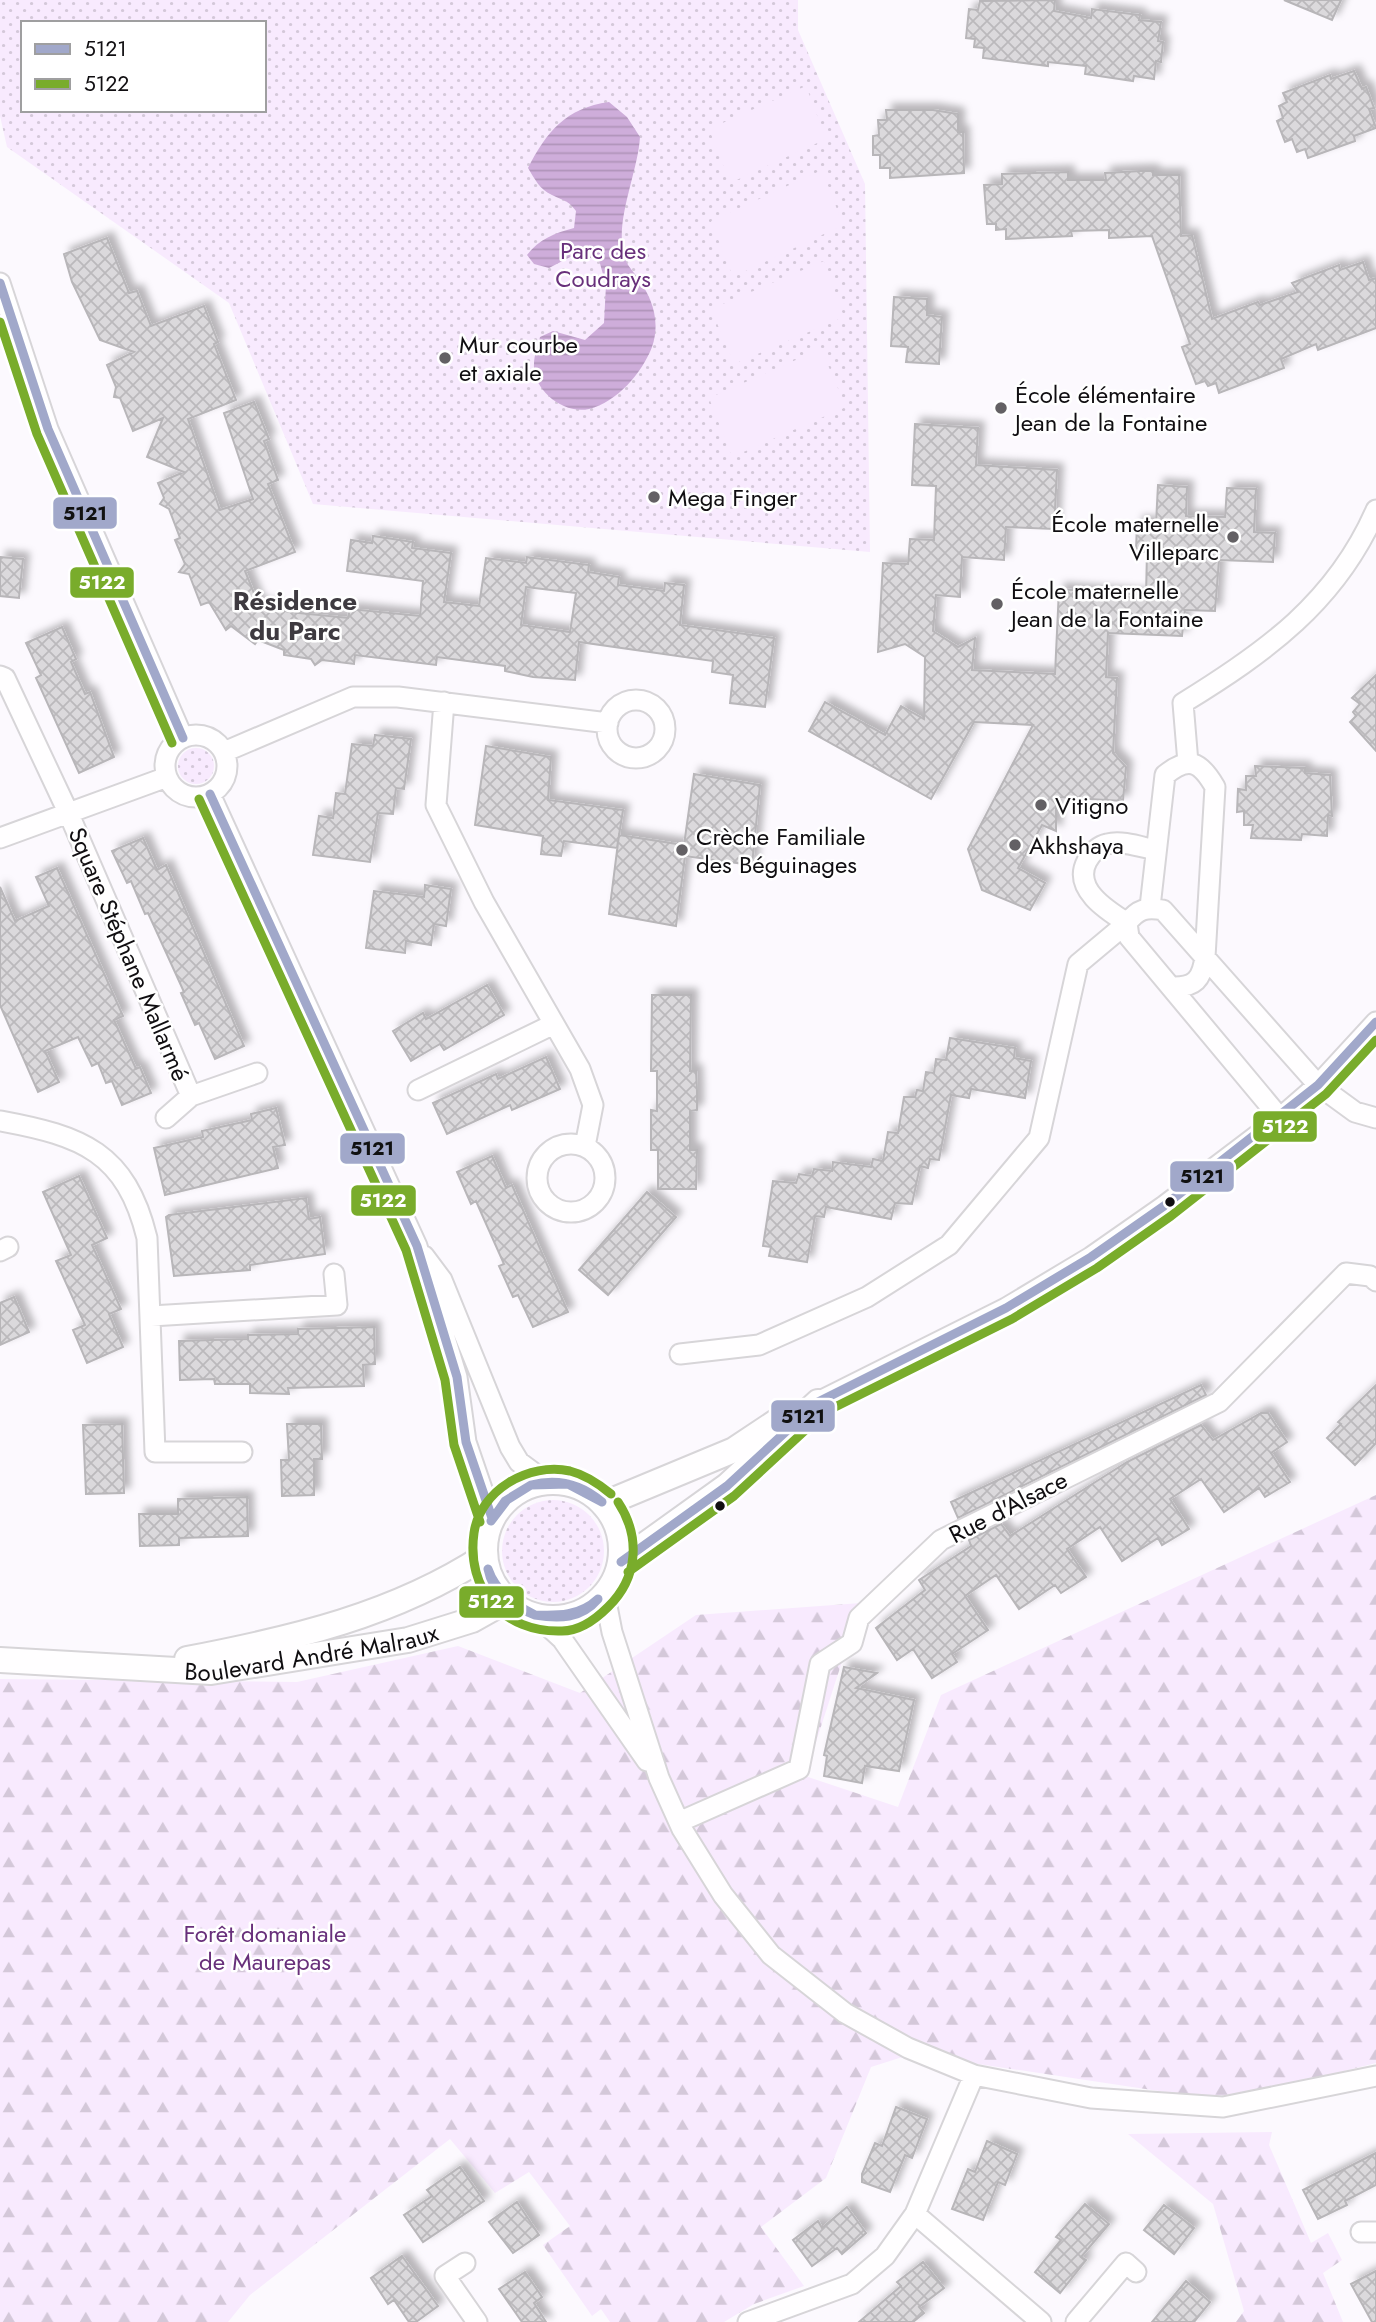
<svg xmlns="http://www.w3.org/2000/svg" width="1376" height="2322" font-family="Jost,sans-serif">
<defs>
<pattern id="grass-dots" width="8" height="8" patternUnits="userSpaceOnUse" patternTransform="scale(1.75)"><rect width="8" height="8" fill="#f8eafe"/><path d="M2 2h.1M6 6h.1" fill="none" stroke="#d4c8d9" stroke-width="1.8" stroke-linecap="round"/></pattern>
<pattern id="forest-firs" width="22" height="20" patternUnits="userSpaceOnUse" patternTransform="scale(1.75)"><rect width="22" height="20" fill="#f8eafe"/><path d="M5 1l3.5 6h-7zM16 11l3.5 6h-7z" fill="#d4c8d9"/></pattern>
<pattern id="water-rules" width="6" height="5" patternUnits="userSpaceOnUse" patternTransform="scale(1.75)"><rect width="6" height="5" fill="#ceadda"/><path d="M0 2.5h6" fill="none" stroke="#b094ba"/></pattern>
<pattern id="building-cross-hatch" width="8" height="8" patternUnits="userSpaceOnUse" patternTransform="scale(1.75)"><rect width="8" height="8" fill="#dbd9dc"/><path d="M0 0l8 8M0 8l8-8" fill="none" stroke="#bbb9bc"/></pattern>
<filter id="shadow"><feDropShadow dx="6" dy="-6" stdDeviation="3.5" flood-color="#0004"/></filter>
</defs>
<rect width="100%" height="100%" fill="#fcf9fe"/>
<!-- grass -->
<path fill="url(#grass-dots)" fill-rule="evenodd" d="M 0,0 L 798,0 L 798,30 L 865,184 L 870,552 L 313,504 L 229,303 L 7,147 L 0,116 ZM 23,23 L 264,23 L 264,110 L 23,110 Z
M178 766a18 18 0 1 1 36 0a18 18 0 1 1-36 0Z
M502 1551a51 51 0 1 1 102 0a51 51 0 1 1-102 0Z"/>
<!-- forest -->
<path fill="url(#forest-firs)" d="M 1376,1495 L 1376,2063 L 1225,2101 L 912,2054 L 871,2067 L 826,2178 L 761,2227 L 804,2286 L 754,2304 L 724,2322 L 610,2322 L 601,2309 L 592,2316 L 543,2245 L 570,2226 L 529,2172 L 495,2193 L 450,2139 L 250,2295 L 228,2322 L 0,2322 L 0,1679 L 297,1682 L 458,1646 L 580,1693 L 696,1615 L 861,1603 L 805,1776 L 898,1807 L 941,1695 Z
M 1272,2132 L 1269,2145 L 1311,2243 L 1328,2233 L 1342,2260 L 1323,2273 L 1343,2322 L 1236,2322 L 1244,2311 L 1213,2204 L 1128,2134 Z"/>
<!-- garden -->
<path fill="#f8eafe" d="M 806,86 L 826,139 L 730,183 L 709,129 Z
M 822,170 L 843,225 L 733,277 L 711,221 Z
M 824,261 L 844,317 L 734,364 L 711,309 Z
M 821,349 L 846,407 L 732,457 L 709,398 Z"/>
<!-- water -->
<path fill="url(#water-rules)" d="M 609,102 L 627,117 L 640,137 C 638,173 613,223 625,259 C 627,265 633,271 637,277 C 652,297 661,321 652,347 C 642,373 617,402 589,409 C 563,415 532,389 534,364 C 534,355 538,346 540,337 L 553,331 L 585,340 L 604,323 L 606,285 L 599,260 L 576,254 L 549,268 L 534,264 L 527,255 C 539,239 555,233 574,228 L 576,211 C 568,200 564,201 552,195 C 540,190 534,178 528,168 C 547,131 566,108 609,102 Z"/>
<!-- building -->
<path fill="url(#building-cross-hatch)" stroke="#b8b6b9" stroke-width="2" fill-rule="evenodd" filter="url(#shadow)" d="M 1055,0 L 1054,11 L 1091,18 L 1092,9 L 1140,15 L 1139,20 L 1161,22 L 1158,41 L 1163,42 L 1161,62 L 1156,61 L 1154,79 L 1134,76 L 1133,81 L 1085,74 L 1086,66 L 1048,62 L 1048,66 L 983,58 L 984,48 L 974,47 L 975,39 L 966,38 L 969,9 L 978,10 L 980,1 Z
M 1284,0 L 1341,0 L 1332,20 Z
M 1354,71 L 1362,89 L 1366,87 L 1374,108 L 1369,109 L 1376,128 L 1354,136 L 1355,141 L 1308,158 L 1305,149 L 1297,152 L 1292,139 L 1285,142 L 1277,121 L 1283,118 L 1279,106 L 1287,102 L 1283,93 L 1330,75 L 1331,79 Z
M 886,110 L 933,110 L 958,114 L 958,132 L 963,132 L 964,173 L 890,178 L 890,168 L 880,168 L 880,155 L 873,155 L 873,136 L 879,135 L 878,120 L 887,120 Z
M 1141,171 L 1153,171 L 1153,175 L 1179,175 L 1181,236 L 1192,235 L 1212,319 L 1258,302 L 1260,305 L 1298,292 L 1292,283 L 1310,276 L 1339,265 L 1340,270 L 1363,262 L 1369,280 L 1376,278 L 1376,328 L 1318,350 L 1316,344 L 1281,359 L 1284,368 L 1219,393 L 1216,383 L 1208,386 L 1205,381 L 1196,384 L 1182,347 L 1190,344 L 1152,236 L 1109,238 L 1109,230 L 1071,231 L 1072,236 L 1006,239 L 1006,229 L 996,230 L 996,224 L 987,224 L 984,185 L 1002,184 L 1002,174 L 1068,172 L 1068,180 L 1106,180 L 1105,173 Z
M 107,238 L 129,293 L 137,291 L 151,326 L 204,306 L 218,342 L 214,344 L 236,400 L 188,419 L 220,510 L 253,499 L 224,413 L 254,402 L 269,439 L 264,441 L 278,480 L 268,484 L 295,552 L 245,571 L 258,603 L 289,612 L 348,618 L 350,609 L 420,616 L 423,581 L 347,571 L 351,540 L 372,543 L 373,536 L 413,542 L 412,548 L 451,553 L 444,602 L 479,606 L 486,558 L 526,563 L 527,557 L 589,565 L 588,572 L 619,577 L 618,585 L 664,591 L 665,583 L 684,585 L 680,625 L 774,638 L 765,707 L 730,703 L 733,675 L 712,672 L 713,661 L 579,642 L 575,680 L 533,677 L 505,671 L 505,666 L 437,657 L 436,665 L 355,655 L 354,664 L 322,660 L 315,665 L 311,659 L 284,655 L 284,650 L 258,640 L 255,644 L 231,626 L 226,630 L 209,602 L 201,605 L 189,574 L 179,572 L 185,564 L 175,540 L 180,538 L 169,509 L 160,504 L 164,498 L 158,483 L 184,472 L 147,457 L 163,418 L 133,431 L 120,398 L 114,397 L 116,387 L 107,365 L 134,352 L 100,340 L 72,282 L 64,254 ZM 526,587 L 576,593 L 570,632 L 521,625 Z
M 894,297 L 927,299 L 927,315 L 942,317 L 939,364 L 906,362 L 908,347 L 891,346 Z
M 915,424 L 978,428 L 976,465 L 1057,470 L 1054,529 L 1006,527 L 1004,560 L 962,557 L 960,597 L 936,595 L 933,631 L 958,647 L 975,638 L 972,670 L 1055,674 L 1059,589 L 1146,595 L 1147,552 L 1136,551 L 1137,522 L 1156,523 L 1158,485 L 1187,487 L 1186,516 L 1225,517 L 1227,488 L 1256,489 L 1254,532 L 1275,533 L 1273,562 L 1219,560 L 1215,611 L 1185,610 L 1182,636 L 1108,633 L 1106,677 L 1117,678 L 1113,753 L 1126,767 L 1123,801 L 1056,797 L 1056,831 L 1042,825 L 1018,868 L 1045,883 L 1030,910 L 982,890 L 968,849 L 1033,725 L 974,722 L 931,799 L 809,731 L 825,702 L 885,735 L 901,706 L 924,719 L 925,657 L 905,644 L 878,652 L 883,563 L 908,564 L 910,539 L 934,540 L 936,486 L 912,485 Z
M 0,557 L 23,559 L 19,598 L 0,596 Z
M 62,627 L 76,659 L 71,662 L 85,694 L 90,692 L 114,757 L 79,773 L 36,678 L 41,675 L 26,643 Z
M 1376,675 L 1376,751 L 1350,722 L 1356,716 L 1353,712 L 1360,704 L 1352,698 Z
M 375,735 L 411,739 L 404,789 L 396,788 L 393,814 L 378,813 L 370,862 L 313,855 L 319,816 L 333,818 L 336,793 L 345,794 L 352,744 L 373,746 Z
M 486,746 L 551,757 L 548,800 L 623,810 L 617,848 L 564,841 L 561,856 L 541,854 L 543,836 L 475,825 Z
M 1255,766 L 1305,768 L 1305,773 L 1330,775 L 1332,816 L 1328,815 L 1327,836 L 1302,834 L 1301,840 L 1251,838 L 1253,825 L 1244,825 L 1244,811 L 1237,812 L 1238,789 L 1246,790 L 1246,776 L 1256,776 Z
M 694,774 L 760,785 L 752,865 L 685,856 L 676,926 L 609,914 L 619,835 L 684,845 Z
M 143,838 L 157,870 L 166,865 L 244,1046 L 215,1059 L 199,1023 L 195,1025 L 181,993 L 184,992 L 148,913 L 145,914 L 131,881 L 127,883 L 112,851 Z
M 57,868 L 123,1016 L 114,1020 L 136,1069 L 140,1067 L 151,1093 L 122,1105 L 112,1081 L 106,1083 L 98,1063 L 92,1066 L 78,1037 L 45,1051 L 59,1082 L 38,1092 L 0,1005 L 0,887 L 15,921 L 49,906 L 36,877 Z
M 425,885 L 451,889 L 446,926 L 434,924 L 431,945 L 406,941 L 405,953 L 366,948 L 374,891 L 424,897 Z
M 487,985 L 504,1015 L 444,1050 L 440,1044 L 411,1061 L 393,1031 L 423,1013 L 426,1019 Z
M 652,995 L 691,995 L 690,1071 L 696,1071 L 697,1091 L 697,1110 L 690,1111 L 690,1150 L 697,1150 L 696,1189 L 658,1189 L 658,1150 L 651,1150 L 651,1110 L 657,1111 L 657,1071 L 651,1071 Z
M 950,1038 L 1015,1048 L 1014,1058 L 1031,1061 L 1025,1098 L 971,1089 L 969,1098 L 951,1095 L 939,1160 L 930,1159 L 928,1168 L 920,1166 L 912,1204 L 895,1203 L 891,1219 L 826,1207 L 824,1217 L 815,1216 L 807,1262 L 769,1256 L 771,1247 L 763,1246 L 773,1181 L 796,1183 L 799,1174 L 812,1176 L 814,1169 L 832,1171 L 833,1162 L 871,1167 L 873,1159 L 883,1161 L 888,1132 L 898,1133 L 904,1097 L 915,1097 L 917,1090 L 923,1091 L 926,1072 L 934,1073 L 936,1059 L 946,1060 Z
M 546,1057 L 560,1089 L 512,1110 L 510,1105 L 447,1134 L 433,1103 L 496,1074 L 498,1079 Z
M 276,1108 L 285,1145 L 273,1147 L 278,1168 L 165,1195 L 154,1148 L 203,1137 L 202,1131 L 252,1120 L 251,1114 Z
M 492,1156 L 506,1188 L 512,1185 L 568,1312 L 533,1327 L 518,1295 L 513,1297 L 499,1266 L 504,1264 L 483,1217 L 476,1201 L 471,1204 L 457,1172 Z
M 79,1176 L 107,1238 L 92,1245 L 121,1309 L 109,1314 L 123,1347 L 87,1363 L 73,1330 L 85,1325 L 56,1261 L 71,1255 L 43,1192 Z
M 647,1192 L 676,1217 L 608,1295 L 579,1270 Z
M 306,1198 L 309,1219 L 320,1217 L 325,1254 L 250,1265 L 250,1270 L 174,1276 L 166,1217 L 169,1215 Z
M 14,1297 L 29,1332 L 0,1345 L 0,1303 Z
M 374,1327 L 375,1364 L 363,1365 L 364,1386 L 288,1388 L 289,1394 L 250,1393 L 250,1384 L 215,1384 L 214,1379 L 180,1380 L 179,1341 L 248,1339 L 248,1335 L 298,1334 L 298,1329 Z
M 1201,1385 L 1206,1395 L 958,1518 L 951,1502 Z
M 1376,1385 L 1376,1443 L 1355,1465 L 1327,1438 L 1341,1424 L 1338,1422 Z
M 1261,1413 L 1268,1413 L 1287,1442 L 1271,1453 L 1290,1482 L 1265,1497 L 1259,1488 L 1224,1512 L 1201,1479 L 1170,1499 L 1189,1529 L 1162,1545 L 1158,1538 L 1122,1561 L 1100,1527 L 1067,1549 L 1086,1577 L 1061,1593 L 1055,1585 L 1019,1609 L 996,1575 L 965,1596 L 988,1630 L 952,1654 L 957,1662 L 932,1678 L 913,1649 L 897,1660 L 876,1628 L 925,1590 L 919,1580 L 971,1546 L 969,1540 L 1001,1524 L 1010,1536 L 1127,1462 L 1201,1425 L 1213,1440 Z
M 122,1424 L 124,1493 L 86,1494 L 83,1425 Z
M 287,1424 L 321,1424 L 322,1459 L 314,1459 L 314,1495 L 282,1496 L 281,1460 L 289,1460 Z
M 247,1497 L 248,1536 L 179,1538 L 179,1545 L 140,1546 L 139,1514 L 178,1514 L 178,1499 Z
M 844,1667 L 877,1673 L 856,1688 L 914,1700 L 899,1771 L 865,1766 L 862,1783 L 824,1776 L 827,1756 L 824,1755 Z
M 896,2107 L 927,2119 L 912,2158 L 905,2155 L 890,2192 L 862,2182 L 862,2174 L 875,2143 L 882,2146 Z
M 987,2141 L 1017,2154 L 1005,2185 L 998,2182 L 983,2220 L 952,2209 L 968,2169 L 975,2172 Z
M 1376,2153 L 1376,2185 L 1345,2201 L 1347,2205 L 1318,2219 L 1303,2190 Z
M 460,2167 L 484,2201 L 423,2242 L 404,2215 L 432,2196 L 427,2190 Z
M 517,2202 L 539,2235 L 513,2253 L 489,2222 Z
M 1085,2204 L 1109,2224 L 1081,2257 L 1086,2260 L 1060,2293 L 1035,2272 L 1061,2240 L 1056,2237 Z
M 1164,2205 L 1194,2228 L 1174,2254 L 1144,2230 Z
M 847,2207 L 866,2233 L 842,2254 L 837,2248 L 812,2266 L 793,2240 L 818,2221 L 822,2228 Z
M 402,2256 L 438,2306 L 416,2322 L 409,2322 L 394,2300 L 388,2304 L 371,2278 Z
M 923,2262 L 944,2288 L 919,2307 L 924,2313 L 913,2322 L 859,2322 L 901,2286 L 897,2282 Z
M 1376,2271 L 1376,2322 L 1372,2322 L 1351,2284 Z
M 525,2272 L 542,2297 L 534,2303 L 546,2322 L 522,2322 L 499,2289 Z
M 1186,2281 L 1210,2302 L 1194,2322 L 1152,2322 Z"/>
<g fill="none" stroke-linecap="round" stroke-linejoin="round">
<defs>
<path id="minor" d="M 0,283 L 48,429 L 183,738
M 0,676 L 5,678 L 68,812 L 191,1096 L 257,1073
M607 729a29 29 0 1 1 58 0a29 29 0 1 1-58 0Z
M 444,702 L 436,805 L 484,902 L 580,1069 L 593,1105 L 585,1146
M165 766a31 31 0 1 1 62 0a31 31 0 1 1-62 0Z
M 224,752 L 353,697 L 398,697 L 608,723
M 1188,763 L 1183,703 C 1266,652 1336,602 1376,510
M 210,794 L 417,1246 L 457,1377 L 466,1442 L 492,1518
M 0,838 L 167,777
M 1150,907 L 1165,775 C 1189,756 1200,761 1215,787 L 1205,957 C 1202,979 1195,988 1171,987
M 418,1090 L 554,1024
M 166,1118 L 191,1096
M 1280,1118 L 1129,937 L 1127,923 C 1138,909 1146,907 1163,910 L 1318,1085 L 1355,1112 L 1376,1118
M 1,1121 C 82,1136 126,1152 147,1238 L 155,1452 L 242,1452
M537 1178a34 34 0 1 1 68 0a34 34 0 1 1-68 0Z
M 0,1251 L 8,1247
M 424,1256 L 442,1280 L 510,1447 L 519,1462 L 546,1482
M 151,1316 L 337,1305 L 334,1274
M 680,1354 L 759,1345 L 867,1297 L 949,1245 L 1039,1138 L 1078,964 L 1127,923 C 1108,911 1072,889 1087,861 C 1091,854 1098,846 1107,844 C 1122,840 1141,847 1155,850
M 818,1402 L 1006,1308 L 1091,1257 L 1164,1206 L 1280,1118 L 1318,1085 L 1376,1022
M 605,1596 L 612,1632 L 659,1778 L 682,1829 L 723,1895 L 771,1955 L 845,2013 L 908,2048 L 974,2075 L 1091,2098 L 1223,2107 L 1376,2076
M 538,1617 L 562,1639 L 647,1761
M 679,1822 L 799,1769 L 820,1664 L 852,1643 L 859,1618 L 941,1540 L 1219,1402 L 1346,1273 L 1370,1276 L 1376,1281
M 915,2214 L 1041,2322
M 1361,2232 L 1376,2232
M 465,2263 L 445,2276 L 477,2322
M 748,2322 L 852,2284 L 885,2256 L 915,2214 L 974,2075
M 1076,2322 L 1126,2263 L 1136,2272"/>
<g id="tertiary">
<circle cx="553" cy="1550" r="68"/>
<path d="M 604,1504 L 734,1450 L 785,1416"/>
<path d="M 621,1562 L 727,1486 L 818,1402"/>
<path d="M 187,1659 C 292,1639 395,1615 485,1556"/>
<path id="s1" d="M 0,1660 L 211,1672 L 408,1640 L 472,1620 L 506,1601"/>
</g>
</defs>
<!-- minor casing -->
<use href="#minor" stroke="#d7d5d8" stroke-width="23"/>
<!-- tertiary casing -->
<use href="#tertiary" stroke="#d7d5d8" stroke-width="28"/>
<!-- minor -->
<use href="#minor" stroke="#fffeff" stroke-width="19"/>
<!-- tertiary -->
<use href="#tertiary" stroke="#fffeff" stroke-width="24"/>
<defs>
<path id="bus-1" d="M 0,283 L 48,429 L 183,738
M 210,794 L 417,1246 L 457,1377 L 466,1442 L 492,1518
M 531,1485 C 558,1478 581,1484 602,1502
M 531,1485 L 568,1484 L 602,1502
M 491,1521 L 505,1501 L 531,1485
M 491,1521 L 507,1500 L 531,1485
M 621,1562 L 727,1486 L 818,1402 L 1006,1308 L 1091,1257 L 1164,1206 L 1318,1085 L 1376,1022
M 488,1569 C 496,1592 514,1604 535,1615
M 488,1569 C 493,1595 512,1606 535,1615
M 535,1615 C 558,1616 580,1616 598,1599
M 535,1615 C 559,1619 581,1619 598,1599"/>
<path id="bus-2" d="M 0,322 L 37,434 L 172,743
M 199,799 L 406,1250 L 445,1380 L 454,1445 L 480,1522
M 611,1494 C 599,1484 586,1475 570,1471 C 529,1462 480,1490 474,1533 C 466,1589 503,1633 562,1631 C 580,1631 596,1619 608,1607 C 638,1578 641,1537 618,1502
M 628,1572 L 734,1496 L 825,1412 L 1012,1319 L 1097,1268 L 1171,1216 L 1326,1094 L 1376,1040"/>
</defs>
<!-- bus-1 casing -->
<use href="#bus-1" stroke="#fff" stroke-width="14"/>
<!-- bus-2 casing -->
<use href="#bus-2" stroke="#fff" stroke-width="14"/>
<!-- bus-1 -->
<use href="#bus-1" stroke="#a1a8ca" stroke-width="9"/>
<!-- bus-2 -->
<use href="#bus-2" stroke="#79ac2b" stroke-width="9"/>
</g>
<!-- markers -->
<g fill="#636064" stroke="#fff" stroke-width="2.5">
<circle cx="445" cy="358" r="7"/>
<circle cx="1001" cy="408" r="7"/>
<circle cx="654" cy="497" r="7"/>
<circle cx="1233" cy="537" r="7"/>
<circle cx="997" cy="604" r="7"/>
<circle cx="1041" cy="805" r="7"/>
<circle cx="1015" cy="845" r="7"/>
<circle cx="682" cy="850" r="7"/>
</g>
<g fill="#100e11" stroke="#fff" stroke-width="2.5">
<circle cx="1170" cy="1202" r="6"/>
<circle cx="720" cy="1506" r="6"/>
</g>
<g text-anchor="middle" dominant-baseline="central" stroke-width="5" stroke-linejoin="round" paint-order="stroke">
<!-- park labels -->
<g font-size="24" fill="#68307b" stroke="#fff">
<text x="603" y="250">Parc des<tspan x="603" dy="28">Coudrays</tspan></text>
<text x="265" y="1933">Forêt domaniale<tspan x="265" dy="28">de Maurepas</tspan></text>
</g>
<!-- poi labels -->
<g font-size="24" fill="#100e11" stroke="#fff" text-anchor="start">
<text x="459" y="344">Mur courbe<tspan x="459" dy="28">et axiale</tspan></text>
<text x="1015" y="394">École élémentaire<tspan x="1015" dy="28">Jean de la Fontaine</tspan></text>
<text x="668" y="497">Mega Finger</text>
<text x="1219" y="523" text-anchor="end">École maternelle<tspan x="1219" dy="28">Villeparc</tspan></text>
<text x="1011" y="590">École maternelle<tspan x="1011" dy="28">Jean de la Fontaine</tspan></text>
<text x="1055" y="805">Vitigno</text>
<text x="696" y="836">Crèche Familiale<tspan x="696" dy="28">des Béguinages</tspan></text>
<text x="1029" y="845">Akhshaya</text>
</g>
<!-- street labels -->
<g font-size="24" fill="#100e11" stroke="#fff">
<text transform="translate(129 954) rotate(67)">Square Stéphane Mallarmé</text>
<text transform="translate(1008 1507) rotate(-27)">Rue d'Alsace</text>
<text stroke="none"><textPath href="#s1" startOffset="313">Boulevard André Malraux</textPath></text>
</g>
<!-- neighbourhood labels -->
<g font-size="26" font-weight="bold" fill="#3e3a40" stroke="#fff">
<text x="295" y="601">Résidence<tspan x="295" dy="30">du Parc</tspan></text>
</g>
</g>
<g stroke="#fff" stroke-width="2.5">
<rect x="52" y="496" width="66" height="34" rx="7" fill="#a1a8ca"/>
<rect x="69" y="566" width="66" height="33" rx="7" fill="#79ac2b"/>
<rect x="1252" y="1110" width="66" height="33" rx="7" fill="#79ac2b"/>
<rect x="339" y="1132" width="67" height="33" rx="7" fill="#a1a8ca"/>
<rect x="1169" y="1160" width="66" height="33" rx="7" fill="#a1a8ca"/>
<rect x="350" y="1184" width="67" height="33" rx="7" fill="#79ac2b"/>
<rect x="770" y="1399" width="66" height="34" rx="7" fill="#a1a8ca"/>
<rect x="458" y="1585" width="67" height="34" rx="7" fill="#79ac2b"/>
</g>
<g font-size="19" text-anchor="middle" font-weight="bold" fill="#fff">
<text x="102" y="589">5122</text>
<text x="1285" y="1133">5122</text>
<text x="383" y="1207">5122</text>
<text x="491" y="1608">5122</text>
</g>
<g font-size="19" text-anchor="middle" font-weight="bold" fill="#111">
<text x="85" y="520">5121</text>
<text x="372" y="1155">5121</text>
<text x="1202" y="1183">5121</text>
<text x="803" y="1423">5121</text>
</g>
<!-- legend -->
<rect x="21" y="21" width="245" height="91" fill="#ffffff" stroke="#9f9fa0" stroke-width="2"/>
<rect x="35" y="44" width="35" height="10" fill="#a1a8ca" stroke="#9f9fa0" stroke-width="2"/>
<text x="84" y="56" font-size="21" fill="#100e11">5121</text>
<rect x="35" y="79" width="35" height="10" fill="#79ac2b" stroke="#9f9fa0" stroke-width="2"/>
<text x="84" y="91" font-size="21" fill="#100e11">5122</text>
</svg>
